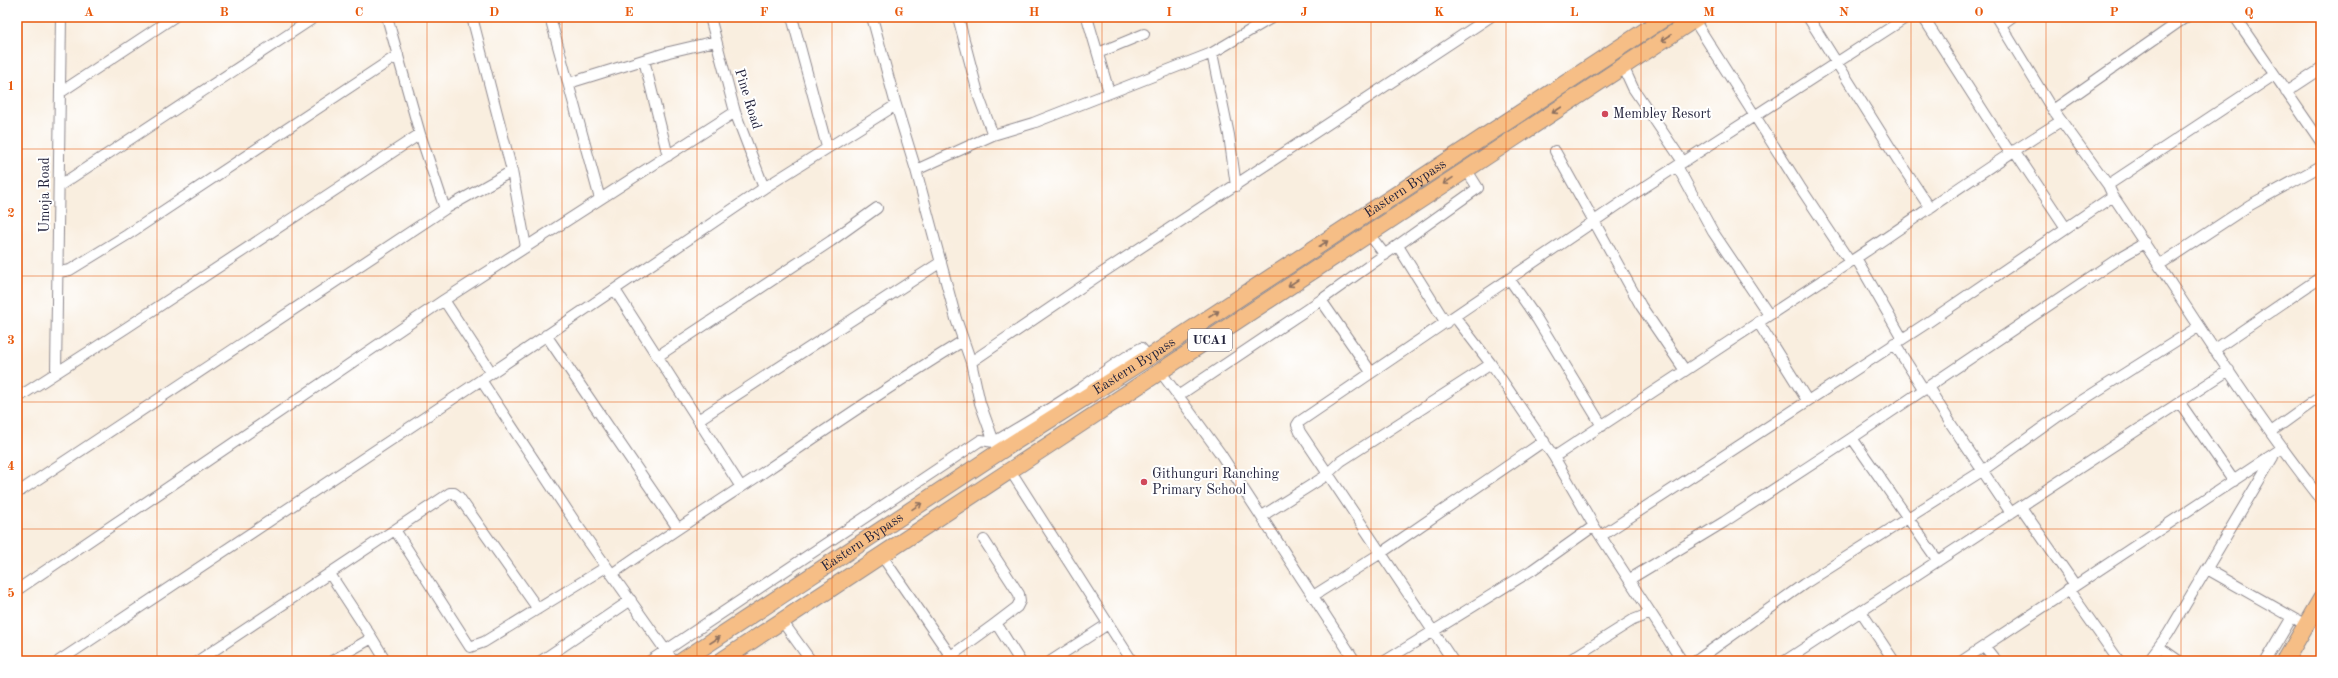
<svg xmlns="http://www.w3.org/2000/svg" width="2338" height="678" font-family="'Old Standard TT',serif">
<rect width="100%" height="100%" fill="#fff"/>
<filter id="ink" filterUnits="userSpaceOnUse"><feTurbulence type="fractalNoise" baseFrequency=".025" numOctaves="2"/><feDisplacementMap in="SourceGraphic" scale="8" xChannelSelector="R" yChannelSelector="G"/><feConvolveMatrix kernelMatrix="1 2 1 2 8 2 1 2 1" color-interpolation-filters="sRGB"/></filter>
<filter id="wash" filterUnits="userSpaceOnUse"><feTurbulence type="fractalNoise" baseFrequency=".012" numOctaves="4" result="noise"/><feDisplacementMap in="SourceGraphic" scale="16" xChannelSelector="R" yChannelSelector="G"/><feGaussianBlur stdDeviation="0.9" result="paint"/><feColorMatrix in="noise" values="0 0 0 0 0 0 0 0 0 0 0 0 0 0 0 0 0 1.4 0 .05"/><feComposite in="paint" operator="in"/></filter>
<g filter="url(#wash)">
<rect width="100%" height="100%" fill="#f9eedf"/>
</g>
<g filter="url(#ink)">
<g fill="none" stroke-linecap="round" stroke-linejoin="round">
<defs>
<path id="minor" d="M 387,17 L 420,134 L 445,209
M 472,17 L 512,171 L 526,247
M 550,17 L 600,199
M 710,17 L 735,112 L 764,188
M 792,17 L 827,147
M 872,17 L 896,105 L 916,170
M 958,17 L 979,97 L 993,135
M 1087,17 L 1109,92
M 1808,17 L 1898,160 L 1930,208
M 1923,17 L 2010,153
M 1996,17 L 2049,104 L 2108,185 L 2113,196 C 2182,298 2245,403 2321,499
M 2235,17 L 2321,142
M 1694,20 L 1800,187 L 1850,262
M 2001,25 L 2012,17
M 1098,53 L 1144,34
M 644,60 L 668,156
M 1623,66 L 1633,88 L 1683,162
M 569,83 L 669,52 L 716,41
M 61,92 L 174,17
M 2286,92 L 2321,69
M 2053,110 L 2186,17
M 2014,150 L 2066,228
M 1555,151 L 1641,306 L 1684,369
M 1677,166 L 1713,232 L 1769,315
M 2108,185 L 2274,75
M 59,186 L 315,17
M 1236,186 L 1229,135 L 1212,53 L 1273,17
M 1369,234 L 1385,255
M 1398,246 L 1446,323
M 1856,258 L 1902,338
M 2159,265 L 2250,205 L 2321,166
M 59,272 L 70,270 L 127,235 L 398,55
M 1510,280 L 1537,319 L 1602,426
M 615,290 L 741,487
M 444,300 L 491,372
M 1321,300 L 1478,188 L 1466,169
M 1455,317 L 1491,364 L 1554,457 L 1594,526 L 1682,661
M 1758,322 L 1807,400
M 546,335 L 677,527
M 1894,343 L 1924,390
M 2214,350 L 2321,277
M 658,356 L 831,241 L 877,208
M 1149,357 L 1141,348 C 1119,360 1100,375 1080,389 C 1052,408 1023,425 994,442 L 980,403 L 971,362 L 1099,275 L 1490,17
M 971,362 L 956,319 L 916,170 L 993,135 L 1033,123 L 1212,53
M 1160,371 L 1220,453 L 1355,661
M 56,373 L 61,17
M 481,380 L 577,525 L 673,661
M 1928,387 L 1951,424 L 2011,513
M 1178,396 L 1321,300 L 1371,372
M 17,398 L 126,328 L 420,134
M 2180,403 L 2234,481
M 698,420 L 941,262
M 2271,432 L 2321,396
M 1852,438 L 1938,561
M 1554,457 C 1653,392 1751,327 1850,262 C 1921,215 1989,165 2061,121
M 1010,470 L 1132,661
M 17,493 L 445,209 L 512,171
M 2021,507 L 2075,585
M 1262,516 L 1324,477 L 1341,461 L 1491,364
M 395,530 L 470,647 L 484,642 L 606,567
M 1601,536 L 1927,323 L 2113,196
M 984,540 L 1019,594 L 1020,601 L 1017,607 L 996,623
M 882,556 L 954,661
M 2207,569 L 2306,625
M 330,574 L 372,638
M 612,574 C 661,539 711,507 761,474 C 828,428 894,383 963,341
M 1630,579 L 1724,522 L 1852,438 L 2119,258 L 2145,243
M 2068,589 L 2119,661
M 17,590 L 444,300 L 735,112
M 1313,596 L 1381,553 L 1544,441
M 1862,613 L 1894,661
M 782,621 L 811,661
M 1985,647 L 1996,661
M 2159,647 L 2179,661
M 59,661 L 481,380 L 764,188 L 896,105
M 198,661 L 450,493 L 454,493 L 459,497 L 538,609
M 332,661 L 372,638 L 386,661
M 541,661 L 631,600
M 650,661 L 981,440 L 994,442 L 996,446
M 944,661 L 996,623 L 1020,661
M 1051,661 L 1108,624
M 1385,661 L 1532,570 L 1594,526
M 1453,661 L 1300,432 L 1297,425 L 1299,422 L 1634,194 L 1907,17
M 1568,661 L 1633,620 L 1651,613
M 1696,661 L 1804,584 L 1982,471 L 2067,410 L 2198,327
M 1785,661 L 2229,370
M 1962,661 L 2281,449
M 2148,661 L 2168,634 L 2273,457
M 2266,661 L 2292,617"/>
<g id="primary">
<path id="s1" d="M 682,661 L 999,452 L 1163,348 L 1666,17"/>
<path d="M 721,661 L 1698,17"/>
<path d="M 2285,661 L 2321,599"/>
</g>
</defs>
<!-- minor casing -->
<use href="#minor" stroke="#8e888d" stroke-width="12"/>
<!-- primary casing -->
<use href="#primary" stroke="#8e888d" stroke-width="18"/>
<!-- minor -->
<use href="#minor" stroke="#fff" stroke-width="10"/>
<!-- primary -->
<use href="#primary" stroke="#f6be86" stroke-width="16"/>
</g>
<!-- one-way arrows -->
<defs><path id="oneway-shaft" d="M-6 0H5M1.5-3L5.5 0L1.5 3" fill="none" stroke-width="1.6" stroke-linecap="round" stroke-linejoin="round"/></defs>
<g stroke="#8c7060">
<use href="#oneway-shaft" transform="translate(1666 38) rotate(147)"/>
<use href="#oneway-shaft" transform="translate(1557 110) rotate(147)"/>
<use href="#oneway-shaft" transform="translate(1448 181) rotate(146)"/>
<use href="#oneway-shaft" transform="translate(1323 244) rotate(-33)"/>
<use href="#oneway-shaft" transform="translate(1293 283) rotate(147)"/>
<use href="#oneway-shaft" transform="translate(1214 314) rotate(-33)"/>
<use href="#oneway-shaft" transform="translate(917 506) rotate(-34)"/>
<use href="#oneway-shaft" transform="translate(715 640) rotate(-33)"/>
</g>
</g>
<!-- grid -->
<path fill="none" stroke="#e8590c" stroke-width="1" stroke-opacity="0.55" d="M 157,17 L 157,661M 292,17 L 292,661M 427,17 L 427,661M 562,17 L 562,661M 697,17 L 697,661M 832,17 L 832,661M 967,17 L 967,661M 1102,17 L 1102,661M 1236,17 L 1236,661M 1371,17 L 1371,661M 1506,17 L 1506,661M 1641,17 L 1641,661M 1776,17 L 1776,661M 1911,17 L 1911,661M 2046,17 L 2046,661M 2181,17 L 2181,661M 17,149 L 2321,149M 17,276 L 2321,276M 17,402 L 2321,402M 17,529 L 2321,529"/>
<!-- markers -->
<g fill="#d1495b" stroke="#fff" stroke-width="1.5">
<circle cx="1605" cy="114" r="4"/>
<circle cx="1144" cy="482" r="4"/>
</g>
<g text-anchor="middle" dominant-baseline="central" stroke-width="4" stroke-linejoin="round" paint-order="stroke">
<!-- shield labels -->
<rect fill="#fff" stroke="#646476" stroke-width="1" x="1188" y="329" width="44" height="22" rx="3"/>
<g font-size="13" font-weight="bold" fill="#22223b">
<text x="1210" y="340">UCA1</text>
</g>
<!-- street labels -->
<g font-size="14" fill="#22223b" stroke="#fff">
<text transform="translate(748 99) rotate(73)">Pine Road</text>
<text stroke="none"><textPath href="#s1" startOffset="864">Eastern Bypass</textPath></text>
<text transform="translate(45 195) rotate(-90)">Umoja Road</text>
<text stroke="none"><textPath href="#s1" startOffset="540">Eastern Bypass</textPath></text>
<text stroke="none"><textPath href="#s1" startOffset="216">Eastern Bypass</textPath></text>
</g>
<!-- poi labels -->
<g font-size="14" fill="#22223b" stroke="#fff" text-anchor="start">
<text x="1613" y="114">Membley Resort</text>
<text x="1152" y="474">Githunguri Ranching<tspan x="1152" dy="16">Primary School</tspan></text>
</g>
</g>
<!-- margin -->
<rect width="2338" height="678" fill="none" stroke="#fff" stroke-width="44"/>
<rect x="22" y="22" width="2294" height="634" fill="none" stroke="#e8590c" stroke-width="1.5"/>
<g font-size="13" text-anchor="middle" font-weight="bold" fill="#e8590c">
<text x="89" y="16">A</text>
<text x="224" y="16">B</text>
<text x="359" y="16">C</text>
<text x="494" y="16">D</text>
<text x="629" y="16">E</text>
<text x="764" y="16">F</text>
<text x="899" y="16">G</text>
<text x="1034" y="16">H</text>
<text x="1169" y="16">I</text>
<text x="1304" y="16">J</text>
<text x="1439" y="16">K</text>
<text x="1574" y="16">L</text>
<text x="1709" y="16">M</text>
<text x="1844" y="16">N</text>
<text x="1979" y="16">O</text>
<text x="2114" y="16">P</text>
<text x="2249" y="16">Q</text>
<text x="11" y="90">1</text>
<text x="11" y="217">2</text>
<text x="11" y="344">3</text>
<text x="11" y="470">4</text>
<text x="11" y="597">5</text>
</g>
</svg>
